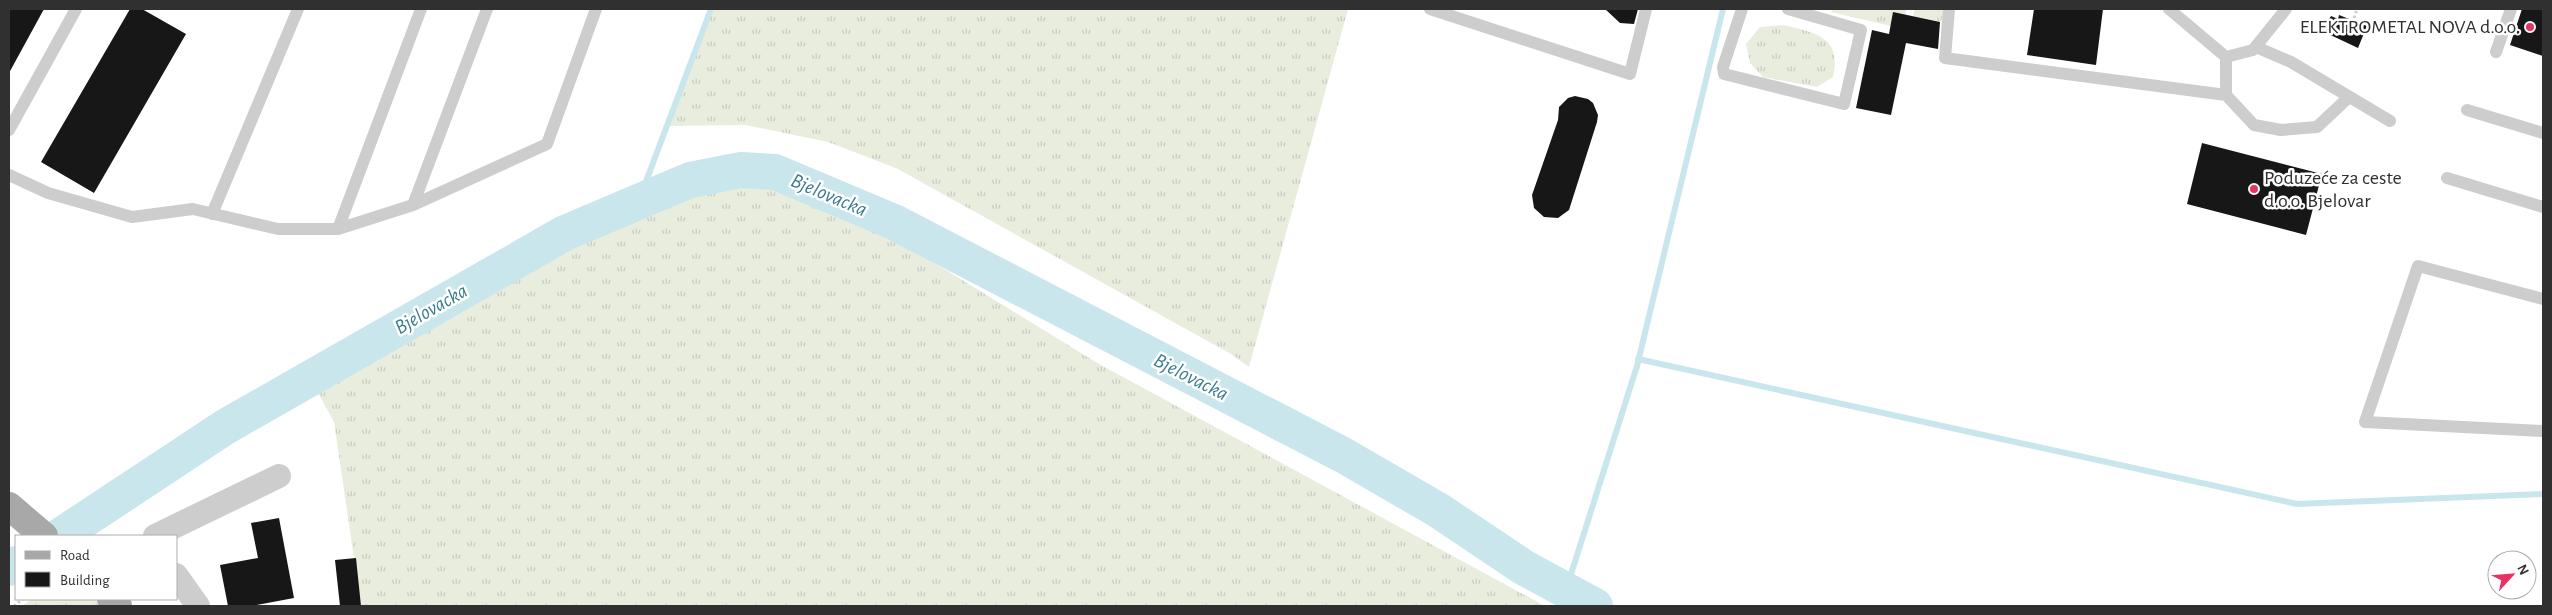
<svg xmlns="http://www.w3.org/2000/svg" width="2552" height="615" font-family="'Alegreya Sans',sans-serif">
<defs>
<pattern id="grass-tufts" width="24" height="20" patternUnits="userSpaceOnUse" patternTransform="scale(1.25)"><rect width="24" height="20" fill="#e9edde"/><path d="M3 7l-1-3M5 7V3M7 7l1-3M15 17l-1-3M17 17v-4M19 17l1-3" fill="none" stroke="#c8ccbf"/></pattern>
</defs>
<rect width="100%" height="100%" fill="#fff"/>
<!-- grass -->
<path fill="url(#grass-tufts)" d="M 711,9 L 1348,9 L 1249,367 L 1231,354 L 896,168 L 828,142 L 746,125 L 667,126 Z
M 1832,9 L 1907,9 L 1905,15 L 1891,26 L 1831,12 Z
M 1915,9 L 1944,9 L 1941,22 L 1913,16 Z
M 1784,25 C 1815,33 1842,36 1833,77 L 1817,87 L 1763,77 L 1750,63 L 1746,44 L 1760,27 Z
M 741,170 L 775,172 L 809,186 L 1099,364 L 1545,606 L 361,606 L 334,422 L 310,378 L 565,233 L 690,180 Z
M 32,599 L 109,599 L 116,606 L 22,606 Z"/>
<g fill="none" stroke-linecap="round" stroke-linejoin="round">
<!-- stream -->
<path stroke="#cae6ed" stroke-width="6" d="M 639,200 L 711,9
M 1638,359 L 2297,504 L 2543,494
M 1566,590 L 1637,366 L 1723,9"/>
<!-- river -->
<path stroke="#cae6ed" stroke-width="36" d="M 60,536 L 225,427 L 565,233 L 690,180 L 741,170 L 775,172 L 894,222 L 1343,455 L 1438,510 L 1523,567 L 1595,606
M 9,568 L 16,564"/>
</g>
<!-- building -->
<path fill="#171717" d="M 9,9 L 44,9 L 9,73 Z
M 130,9 L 142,9 L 186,34 L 94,193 L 41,162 Z
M 1605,9 L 1638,9 L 1634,24 L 1620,23 Z
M 2034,9 L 2103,9 L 2096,65 L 2027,55 Z
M 2522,9 L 2543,9 L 2543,56 L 2510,45 Z
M 1893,12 L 1940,22 L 1938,49 L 1906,43 L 1891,115 L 1856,108 L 1872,30 L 1889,34 Z
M 2339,15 L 2367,26 L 2358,48 L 2322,31 L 2331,16 L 2338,19 Z
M 1575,96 L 1588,99 L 1593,103 L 1598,115 L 1597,122 L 1569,210 L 1558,218 L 1544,217 L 1534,208 L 1532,195 L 1558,120 L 1559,107 L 1568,98 Z
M 2202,143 L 2322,174 L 2306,235 L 2187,204 Z
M 279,518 L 294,598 L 252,606 L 228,606 L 220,565 L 258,558 L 251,523 Z
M 356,558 L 361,606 L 340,606 L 335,560 Z"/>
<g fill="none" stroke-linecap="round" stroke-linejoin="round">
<!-- path -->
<path stroke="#cdcdcd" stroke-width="3" stroke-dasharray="2.5 2.5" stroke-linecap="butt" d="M 2354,18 L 2357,9
M 14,606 L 23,599"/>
<!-- lane -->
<path stroke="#cdcdcd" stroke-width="12" d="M 1430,9 L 1630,74 L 1646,9
M 1742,9 L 1723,67 L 1724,74 L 1844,104 L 1861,30 L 1788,9
M 1949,9 L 1945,58 L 2226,95
M 2169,9 L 2226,57 L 2253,50 L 2286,9
M 2256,47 L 2291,62 L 2390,121
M 2496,52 L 2511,9
M 2226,57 L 2226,95 L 2254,125 L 2281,130 L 2317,127 L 2349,97
M 2467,110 L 2543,133
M 9,130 L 76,9
M 9,175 L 48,193 L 132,217 L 193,209 L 278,229 L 338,229 L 413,205 L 547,144 L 596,9
M 2447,178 L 2543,207
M 413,205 L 487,9
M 212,214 L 298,9
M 338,229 L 421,9
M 2543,299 L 2418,266 L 2365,422 L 2543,431"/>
<!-- street -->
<path stroke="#cdcdcd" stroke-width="24" d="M 155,536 L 279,476
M 176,575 L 198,606"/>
<!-- primary -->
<path stroke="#a8a8a8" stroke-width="28" d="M 9,506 L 44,536
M 111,599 L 118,606"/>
</g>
<!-- markers -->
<g fill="#e73263" stroke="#fff" stroke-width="2">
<circle cx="2530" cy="27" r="5"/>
<circle cx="2254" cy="189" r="5"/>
</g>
<g text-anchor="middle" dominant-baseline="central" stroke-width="5" stroke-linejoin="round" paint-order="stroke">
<!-- poi labels -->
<g font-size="20" fill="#303030" stroke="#fff" text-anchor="end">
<text x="2520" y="27">ELEKTROMETAL NOVA d.o.o.</text>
<text x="2264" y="178" text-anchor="start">Poduzeće za ceste<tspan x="2264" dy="23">d.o.o. Bjelovar</tspan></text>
</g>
<!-- water labels -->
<g font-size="21" font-style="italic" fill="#3a7d8d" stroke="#fff">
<text transform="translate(829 195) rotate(23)">Bjelovacka</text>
<text transform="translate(431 309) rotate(-30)">Bjelovacka</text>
<text transform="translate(1191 377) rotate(27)">Bjelovacka</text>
</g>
</g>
<!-- border -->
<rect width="2552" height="615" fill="none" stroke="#303030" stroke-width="20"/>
<!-- legend -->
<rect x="15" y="535" width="162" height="65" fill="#ffffff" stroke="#acacac"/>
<rect x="25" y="551" width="25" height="8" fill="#a8a8a8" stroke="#acacac"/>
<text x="60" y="560" font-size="15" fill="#303030">Road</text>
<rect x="25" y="572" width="25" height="15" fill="#171717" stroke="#acacac"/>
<text x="60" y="585" font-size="15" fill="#303030">Building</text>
<!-- north arrow -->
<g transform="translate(2512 575) rotate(64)"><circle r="24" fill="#ffffff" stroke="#acacac"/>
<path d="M0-4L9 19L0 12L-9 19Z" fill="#e73263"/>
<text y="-8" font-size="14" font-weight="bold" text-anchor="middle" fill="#303030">N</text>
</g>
</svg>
